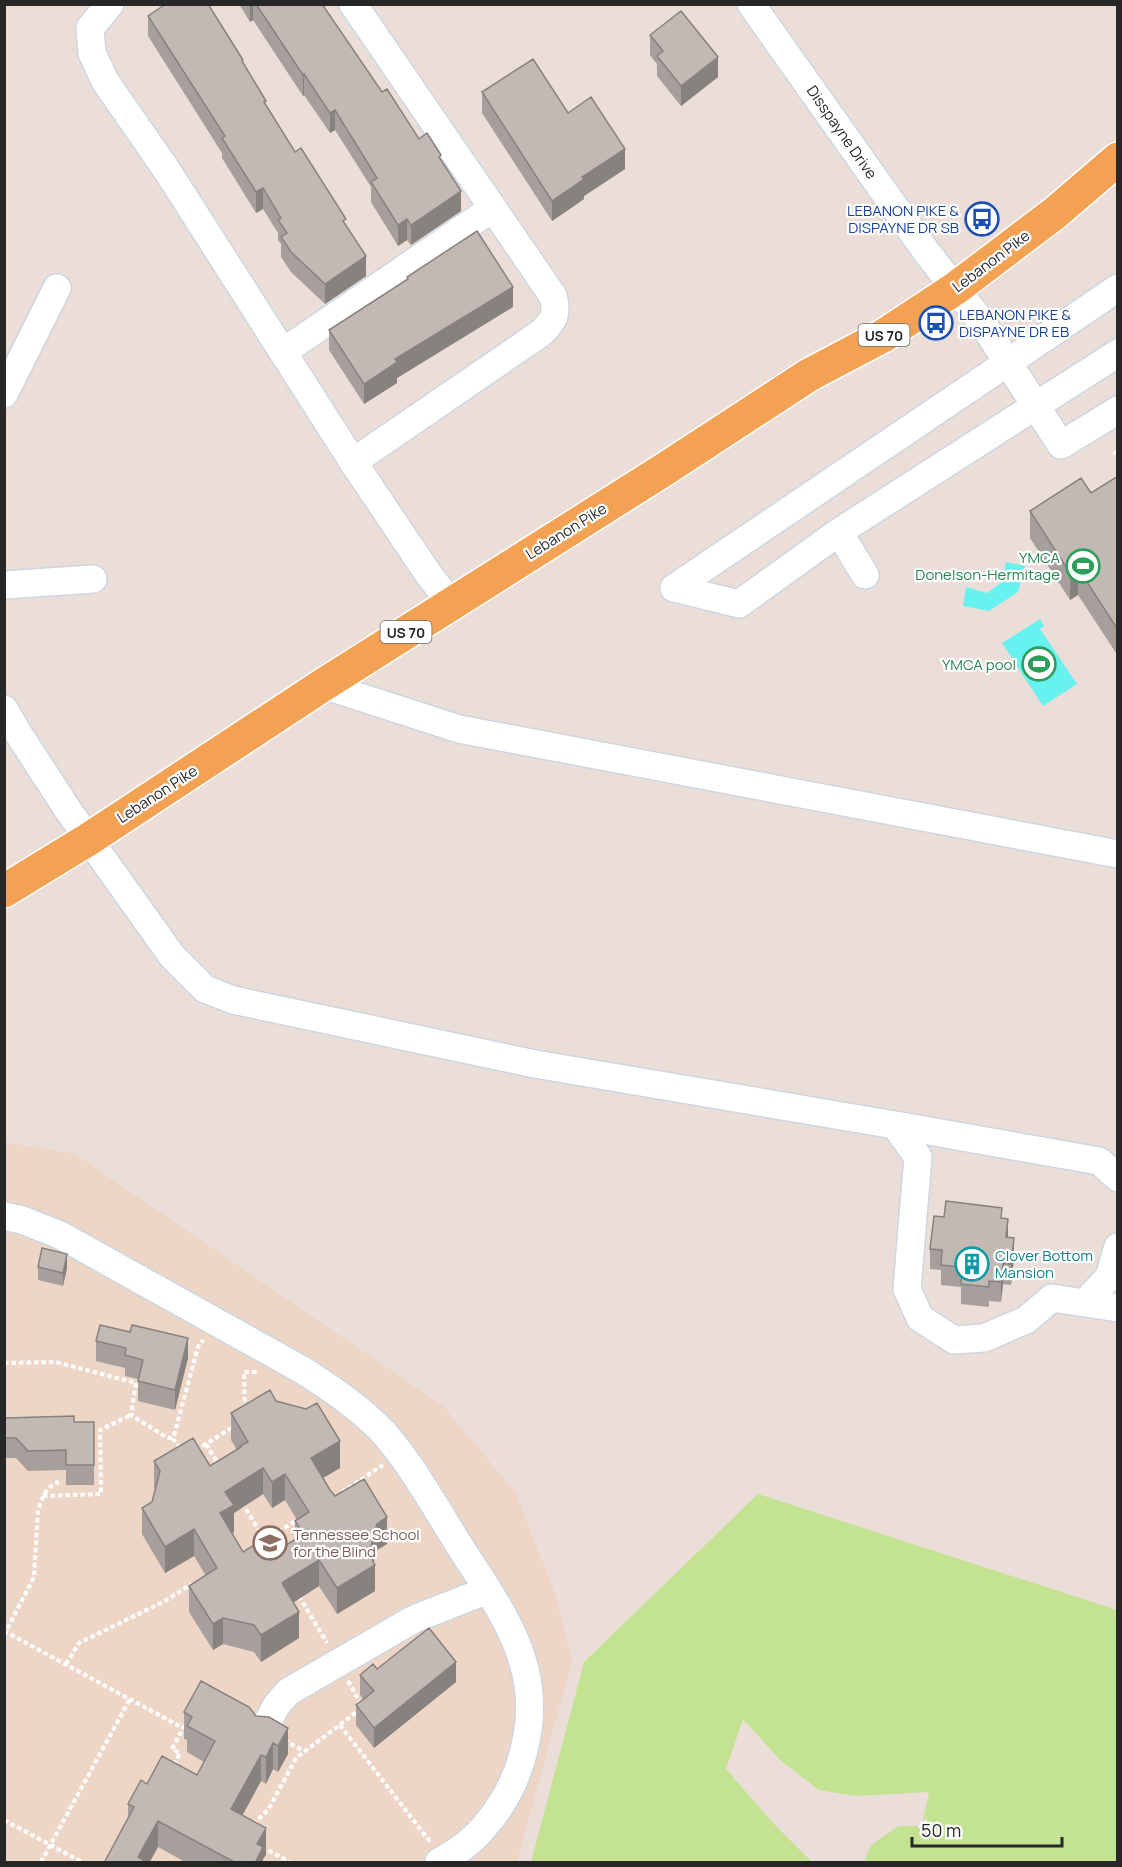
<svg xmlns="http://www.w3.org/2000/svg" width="1122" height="1867" font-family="Manrope,sans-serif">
<rect width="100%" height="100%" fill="#ebddd8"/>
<!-- education -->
<path fill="#edd6c6" d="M 4,1142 L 75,1154 L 443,1406 L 515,1492 L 555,1593 L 572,1661 L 517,1862 L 5,1862 Z"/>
<!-- green -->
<path fill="#c4e392" d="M 758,1494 L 1117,1610 L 1117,1862 L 864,1862 L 871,1845 L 899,1826 L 922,1826 L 929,1792 L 856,1796 L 819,1790 L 780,1760 L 743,1719 L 726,1769 L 774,1824 L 812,1862 L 531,1862 L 584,1662 Z"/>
<!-- water -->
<path fill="#67f1ef" d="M 1006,562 L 1025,566 L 1018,592 L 989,611 L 963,606 L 966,587 L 987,593 L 1002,582 Z
M 1040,619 L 1044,626 L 1040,629 L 1077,684 L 1043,706 L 1002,643 Z"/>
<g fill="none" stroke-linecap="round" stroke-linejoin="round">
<defs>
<path id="minor" d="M 110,4 L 90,28 L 92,53 L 105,81 L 168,172 L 353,462 L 429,575 L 451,603
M 751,4 L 928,254 L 981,321 L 1061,445 L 1118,410
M 1118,288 L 674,588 L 739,604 L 839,532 L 1118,353
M 283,352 L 493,208
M 4,394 L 57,288
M 353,462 L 541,333 C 554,321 558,313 553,296 L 353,4
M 839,532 L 865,575
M 4,585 L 93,579
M 323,685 L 459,729 L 1118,854
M 4,709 L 18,733 L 68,810 L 172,956 L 205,989 L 233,1000 L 535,1064 L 895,1125 L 918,1157 L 907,1289 L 920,1318 L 954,1340 L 984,1338 L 1026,1320 L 1052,1298 L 1118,1308
M 895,1125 L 1099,1161 L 1118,1178
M 4,1216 L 22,1220 L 60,1235 L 304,1371 C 332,1389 360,1408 383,1432 C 413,1466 435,1507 459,1545 C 481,1580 508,1616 521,1656 C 541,1713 524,1781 485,1826 C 473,1841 456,1853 439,1862
M 1085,1303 L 1109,1277 L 1118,1247
M 264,1729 L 276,1706 L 288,1692 L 414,1619 L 488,1590"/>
<path id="major" d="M 4,891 L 89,839 L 323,685 L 665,469 L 809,375 L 883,336 L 956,288 L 1055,213 L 1118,159"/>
</defs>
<!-- minor casing -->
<use href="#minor" stroke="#cdd7e1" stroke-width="30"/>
<!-- major casing -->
<use href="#major" stroke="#fff" stroke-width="36"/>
<!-- path -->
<path stroke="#fff" stroke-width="4" stroke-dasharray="4.5 3" stroke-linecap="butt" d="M 1118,452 L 1115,453 L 1118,457
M 4,1363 L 56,1362 L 136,1383 L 131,1415 L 166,1437 L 173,1439
M 245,1409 L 244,1372 L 257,1372
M 206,1444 L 218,1464
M 180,1448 L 173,1439 L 198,1347 L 203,1340
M 196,1450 L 233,1427
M 342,1492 L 383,1465
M 43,1496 L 101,1494 L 100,1430 L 131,1415
M 242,1503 L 275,1556
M 253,1548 L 297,1520
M 299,1596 L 327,1643
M 4,1631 L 183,1728
M 4,1635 L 34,1577 L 38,1511 C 42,1498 45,1487 59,1482
M 66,1664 L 79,1643 L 163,1602 L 192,1584
M 348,1681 L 362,1706
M 340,1725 L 431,1843
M 284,1740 L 304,1751
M 174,1765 L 180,1753 L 172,1749 L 186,1723
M 4,1820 L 82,1862
M 253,1824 L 268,1810 L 296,1758 L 358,1711
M 262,1847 L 290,1862
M 41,1862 L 130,1699"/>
<!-- minor -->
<use href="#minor" stroke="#fff" stroke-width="27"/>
<!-- major -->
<use href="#major" stroke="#f3a254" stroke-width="33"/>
</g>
<!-- wall -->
<path fill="#a79f9b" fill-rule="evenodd" d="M 239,4 L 322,4 L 382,92 L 419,139 L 441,160 L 461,211 L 411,245 L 407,240 L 398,246 L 371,202 L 371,187 L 335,130 L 330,133 L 304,95 L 303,96 L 253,20 L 250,22 Z
M 148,16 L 243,63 L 266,105 L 295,152 L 346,226 L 366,276 L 325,304 L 291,272 L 281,257 L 281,244 L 278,240 L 278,233 L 263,209 L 256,213 L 222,158 L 222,153 L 148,36 Z
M 650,35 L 718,77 L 681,106 L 657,76 L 657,64 L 650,55 Z
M 482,92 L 568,113 L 625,169 L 584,196 L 584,199 L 552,221 L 482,113 Z
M 407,277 L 513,307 L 397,378 L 397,383 L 364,404 L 329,350 L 329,330 L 407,279 Z
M 1118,476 L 1118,656 L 1078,595 L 1070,600 L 1030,538 L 1030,511 L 1091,493 Z
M 944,1217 L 1002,1219 L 1014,1258 L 1011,1285 L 1003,1284 L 1001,1302 L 989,1301 L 989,1307 L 961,1304 L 961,1287 L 941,1285 L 941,1270 L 930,1269 L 930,1249 Z
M 38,1267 L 67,1268 L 63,1286 L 38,1280 Z
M 96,1341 L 188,1358 L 175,1410 L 138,1401 L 138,1379 L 125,1376 L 125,1368 L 96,1361 Z
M 276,1401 L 340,1468 L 323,1478 L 330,1490 L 335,1496 L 387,1544 L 377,1550 L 374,1562 L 375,1591 L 337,1614 L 319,1586 L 293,1602 L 299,1638 L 261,1662 L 254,1652 L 223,1644 L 213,1650 L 189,1612 L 189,1586 L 206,1576 L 194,1556 L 165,1573 L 142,1534 L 142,1508 L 152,1502 L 156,1490 L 154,1487 L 154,1461 L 210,1466 L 237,1450 L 231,1440 L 231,1413 ZM 263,1494 L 272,1508 L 285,1500 L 297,1520 L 295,1521 L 295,1539 L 265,1558 L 243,1552 L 231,1533 L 234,1532 L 234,1513 Z
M 5,1418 L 74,1422 L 94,1422 L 94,1485 L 66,1485 L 66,1470 L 28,1471 L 16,1458 L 5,1458 Z
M 377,1669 L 456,1682 L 374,1748 L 356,1725 L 356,1705 L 363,1699 L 360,1695 L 360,1675 Z
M 184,1712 L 256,1716 L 288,1754 L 278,1772 L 273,1769 L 266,1784 L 261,1781 L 242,1816 L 266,1855 L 263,1859 L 263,1863 L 187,1863 L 158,1847 L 149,1863 L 104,1863 L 128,1819 L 128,1804 L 147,1784 L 197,1775 L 204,1762 L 187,1752 L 187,1740 L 184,1739 Z"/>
<!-- shaded-wall -->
<path fill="#88827e" d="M 250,4 L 253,4 L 253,20 L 250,22 Z
M 718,57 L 718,77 L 681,106 L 681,86 Z
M 304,74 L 304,95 L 303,96 L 303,75 Z
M 335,110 L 335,130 L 330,133 L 330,113 Z
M 625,149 L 625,169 L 584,196 L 584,199 L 552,221 L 552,201 L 582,177 Z
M 263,188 L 263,209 L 256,213 L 256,192 Z
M 461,191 L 461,211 L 411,245 L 411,225 Z
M 407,219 L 407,240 L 398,246 L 398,225 Z
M 366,256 L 366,276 L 325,304 L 325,284 Z
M 513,287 L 513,307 L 397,378 L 397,383 L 364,404 L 364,384 L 395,359 Z
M 1078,568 L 1078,595 L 1070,600 L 1070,573 Z
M 1008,1219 L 1008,1240 L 1006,1237 Z
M 1014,1238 L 1014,1258 L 1011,1285 L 1011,1264 Z
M 67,1254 L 67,1268 L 63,1286 L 63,1273 Z
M 1003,1263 L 1003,1284 L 1001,1302 L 1001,1282 Z
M 188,1338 L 188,1358 L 175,1410 L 175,1390 Z
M 340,1441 L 340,1468 L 311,1485 L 311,1458 Z
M 263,1468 L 263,1494 L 234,1513 L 234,1532 L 220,1540 L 220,1513 L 225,1492 Z
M 285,1474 L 285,1500 L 272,1508 L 272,1482 Z
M 387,1517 L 387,1544 L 377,1550 L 372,1566 L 375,1565 L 375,1591 L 337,1614 L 337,1588 L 369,1554 L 377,1524 Z
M 194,1529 L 194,1556 L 165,1573 L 165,1547 Z
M 319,1560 L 319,1586 L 282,1610 L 282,1583 Z
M 299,1612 L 299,1638 L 261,1662 L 261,1635 Z
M 223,1618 L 223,1644 L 213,1650 L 213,1624 Z
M 456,1662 L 456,1682 L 374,1748 L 374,1728 Z
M 288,1728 L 288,1754 L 278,1772 L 278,1746 Z
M 273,1743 L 273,1769 L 266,1784 L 266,1757 Z
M 261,1755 L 261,1781 L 231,1836 L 231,1809 Z
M 158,1821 L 158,1847 L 149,1863 L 138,1863 L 138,1857 Z
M 266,1828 L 266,1855 L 263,1859 L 263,1863 L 255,1863 L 257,1844 Z"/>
<!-- building -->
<path fill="#c2b9b4" stroke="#88827e" stroke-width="1.5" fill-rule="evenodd" d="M 166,4 L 208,4 L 243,60 L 242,61 L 266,101 L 264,102 L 295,152 L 301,148 L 346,219 L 343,221 L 366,256 L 325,284 L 291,252 L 281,237 L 287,233 L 278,220 L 281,218 L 263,188 L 256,192 L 222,138 L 225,136 L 148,16 Z
M 256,4 L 322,4 L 382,92 L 387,89 L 419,139 L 427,133 L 441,155 L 439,157 L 461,191 L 411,225 L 407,219 L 398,225 L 371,182 L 377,178 L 335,110 L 330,113 L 304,74 L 303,75 Z
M 681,11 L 718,57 L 681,86 L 657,56 L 663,51 L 650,35 Z
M 533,59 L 568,113 L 591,97 L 625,149 L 582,177 L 584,179 L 552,201 L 482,92 Z
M 477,231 L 513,287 L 395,359 L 397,362 L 364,384 L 329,330 L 408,279 L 407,277 Z
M 1118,476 L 1118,630 L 1078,568 L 1070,573 L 1030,511 L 1081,478 L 1091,493 Z
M 946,1201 L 1002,1208 L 1001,1218 L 1008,1219 L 1006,1237 L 1014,1238 L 1011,1264 L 1003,1263 L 1001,1282 L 989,1281 L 989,1287 L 961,1284 L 962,1267 L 941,1265 L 942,1250 L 930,1249 L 934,1216 L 944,1217 Z
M 42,1248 L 67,1254 L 63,1273 L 38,1267 Z
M 100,1325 L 130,1332 L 132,1325 L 188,1338 L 175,1390 L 138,1381 L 143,1360 L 125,1355 L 126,1348 L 96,1341 Z
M 270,1390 L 276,1401 L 306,1409 L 317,1403 L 340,1441 L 311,1458 L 330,1490 L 335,1496 L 364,1479 L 387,1517 L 377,1524 L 369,1554 L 375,1565 L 337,1588 L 319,1560 L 288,1579 L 282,1583 L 299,1612 L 261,1635 L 254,1625 L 223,1618 L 213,1624 L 189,1586 L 217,1568 L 194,1529 L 165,1547 L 142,1508 L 152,1502 L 160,1471 L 154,1461 L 193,1438 L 210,1466 L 241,1447 L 240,1446 L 248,1442 L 231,1413 ZM 263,1468 L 272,1482 L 285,1474 L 309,1512 L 295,1521 L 304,1534 L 265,1558 L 256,1544 L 243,1552 L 220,1513 L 234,1505 L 225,1492 Z
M 74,1416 L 74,1422 L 94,1422 L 94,1465 L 66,1465 L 66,1450 L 28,1451 L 16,1438 L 5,1438 L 5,1418 Z
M 429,1628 L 456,1662 L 374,1728 L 356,1705 L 374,1691 L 360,1675 L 373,1664 L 377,1669 Z
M 201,1681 L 249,1707 L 256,1716 L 269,1717 L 288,1728 L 278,1746 L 273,1743 L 266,1757 L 261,1755 L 231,1809 L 266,1828 L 257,1844 L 263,1847 L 255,1863 L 236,1863 L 158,1821 L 138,1857 L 148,1863 L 104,1863 L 134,1807 L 128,1804 L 141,1780 L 147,1784 L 162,1756 L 197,1775 L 215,1741 L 187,1726 L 192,1717 L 184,1712 Z"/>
<!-- icons -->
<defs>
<symbol id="bus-ring" viewBox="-11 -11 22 22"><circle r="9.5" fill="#fff" stroke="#1a4fb4" stroke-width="1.5"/><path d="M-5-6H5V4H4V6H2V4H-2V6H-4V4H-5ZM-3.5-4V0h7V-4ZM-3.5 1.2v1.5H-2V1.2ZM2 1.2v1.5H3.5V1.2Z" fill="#1a4fb4"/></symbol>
<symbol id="stadium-ring" viewBox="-11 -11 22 22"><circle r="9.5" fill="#fff" stroke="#2e9e5b" stroke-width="1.5"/><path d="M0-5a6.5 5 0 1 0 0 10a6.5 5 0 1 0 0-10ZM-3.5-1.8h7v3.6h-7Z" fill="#2e9e5b"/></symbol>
<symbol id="building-ring" viewBox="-11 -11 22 22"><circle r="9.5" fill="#fff" stroke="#0f9aa8" stroke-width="1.5"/><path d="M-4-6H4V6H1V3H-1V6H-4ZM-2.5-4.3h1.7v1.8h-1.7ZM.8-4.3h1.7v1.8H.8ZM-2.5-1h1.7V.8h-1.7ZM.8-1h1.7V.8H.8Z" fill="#0f9aa8"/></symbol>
<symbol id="school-ring" viewBox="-11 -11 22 22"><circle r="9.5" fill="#fff" stroke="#8d6e63" stroke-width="1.5"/><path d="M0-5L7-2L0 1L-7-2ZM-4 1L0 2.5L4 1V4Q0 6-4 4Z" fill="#8d6e63"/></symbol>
</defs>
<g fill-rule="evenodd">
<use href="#bus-ring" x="963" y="200" width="38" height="38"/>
<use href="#bus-ring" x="917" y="304" width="38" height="38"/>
<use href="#stadium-ring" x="1064" y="547" width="38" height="38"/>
<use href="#stadium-ring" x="1020" y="645" width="38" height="38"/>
<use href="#building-ring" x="953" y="1245" width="38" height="38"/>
<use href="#school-ring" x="251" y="1524" width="38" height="38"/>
</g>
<g text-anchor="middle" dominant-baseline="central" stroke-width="4.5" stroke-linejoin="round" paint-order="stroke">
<!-- shield labels -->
<g fill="#fff" stroke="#686868" stroke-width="1.5">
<rect x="858.5" y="324" width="51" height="22" rx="4.5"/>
<rect x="380.5" y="621" width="51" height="22" rx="4.5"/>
</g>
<g font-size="14" font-weight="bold" fill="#272727">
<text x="884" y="335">US 70</text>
<text x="406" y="632">US 70</text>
</g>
<!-- street labels -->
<g font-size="15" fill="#272727" stroke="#fff">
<text transform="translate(842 132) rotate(55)">Disspayne Drive</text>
<text transform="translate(991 261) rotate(-37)">Lebanon Pike</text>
<text transform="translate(566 531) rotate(-32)">Lebanon Pike</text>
<text transform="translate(157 794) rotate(-33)">Lebanon Pike</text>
</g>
<!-- transit labels -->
<g font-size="15" fill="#164399" stroke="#fff" text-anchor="end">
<text x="959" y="210">LEBANON PIKE &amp;<tspan x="959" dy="17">DISPAYNE DR SB</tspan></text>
<text x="959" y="314" text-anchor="start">LEBANON PIKE &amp;<tspan x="959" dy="17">DISPAYNE DR EB</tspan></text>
</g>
<!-- leisure labels -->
<g font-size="15" fill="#27864d" stroke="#fff" text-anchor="end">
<text x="1060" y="557">YMCA<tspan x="1060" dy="17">Donelson-Hermitage</tspan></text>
<text x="1016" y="664">YMCA pool</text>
</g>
<!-- culture labels -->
<g font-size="15" fill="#0d838f" stroke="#fff" text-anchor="start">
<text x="995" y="1255">Clover Bottom<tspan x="995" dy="17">Mansion</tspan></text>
</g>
<!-- education labels -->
<g font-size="15" fill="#785e54" stroke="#fff" text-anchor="start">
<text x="293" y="1534">Tennessee School<tspan x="293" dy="17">for the Blind</tspan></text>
</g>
</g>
<!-- border -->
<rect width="1122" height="1867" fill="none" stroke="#272727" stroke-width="12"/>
<!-- scale -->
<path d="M912 1837v9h150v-9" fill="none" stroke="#272727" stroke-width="3"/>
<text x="921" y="1837" font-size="18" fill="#272727" stroke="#ffffff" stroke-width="4.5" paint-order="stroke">50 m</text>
</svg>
